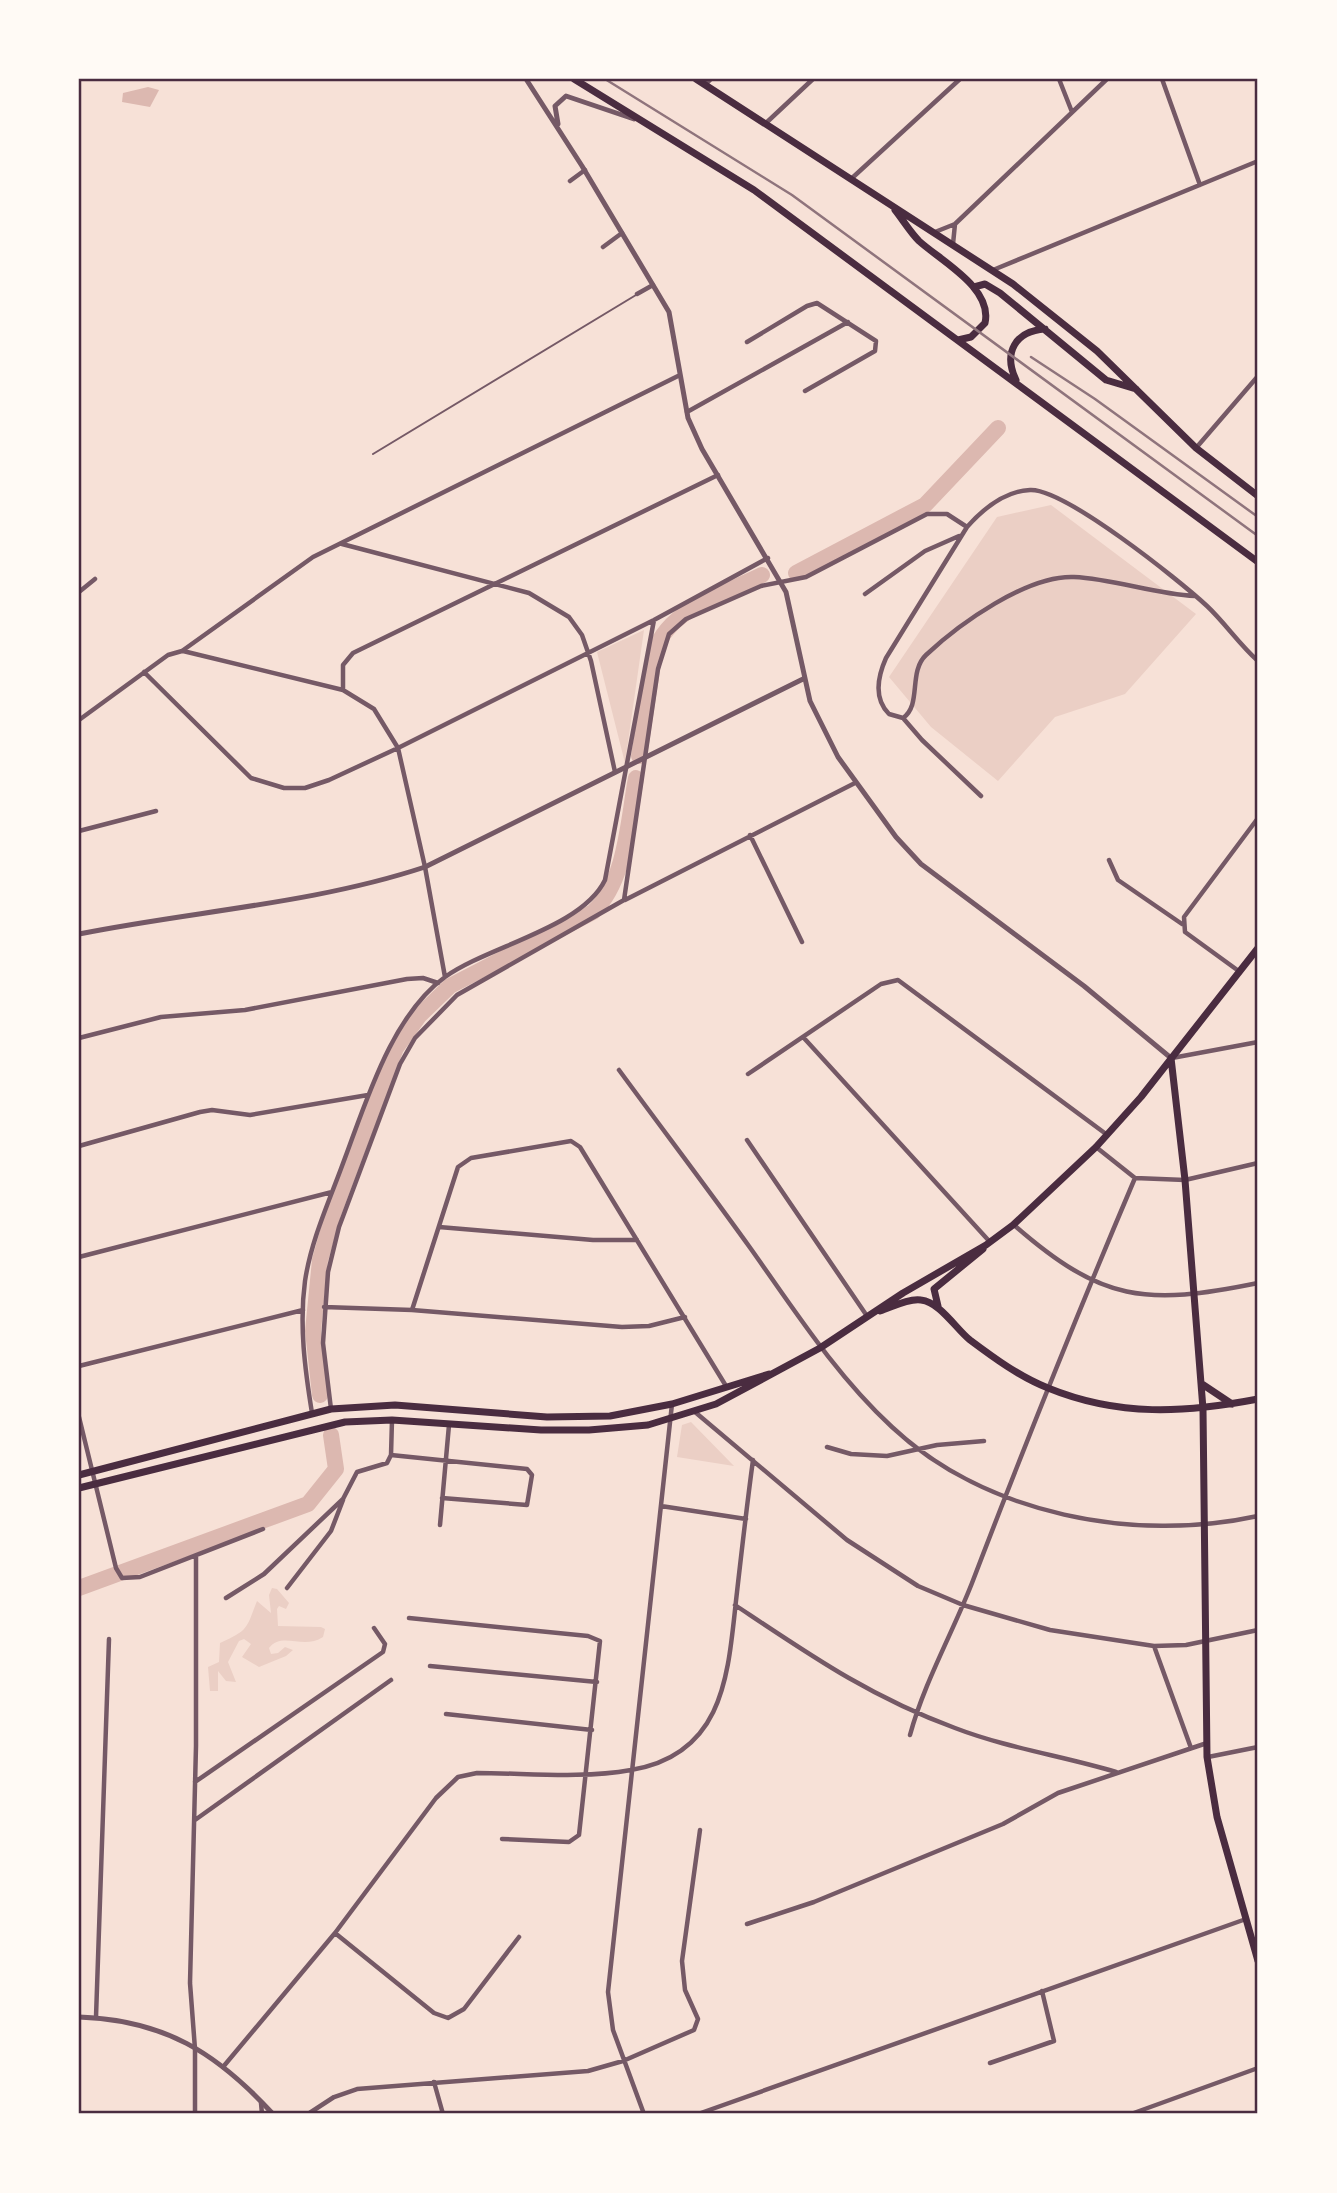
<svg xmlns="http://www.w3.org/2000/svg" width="1337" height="2193" font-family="'Alegreya Sans',sans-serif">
<rect width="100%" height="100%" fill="#f7e1d7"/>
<!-- green -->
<path fill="#ebcfc5" d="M 1051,505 L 1196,614 L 1125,694 L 1055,717 L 998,781 L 931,727 L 889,677 L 997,517 Z
M 644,630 L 625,763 L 597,652 Z
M 691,1422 L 734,1466 L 677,1457 L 682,1425 Z
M 272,1588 L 277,1589 L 289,1603 L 286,1609 L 279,1606 L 277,1609 L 278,1626 L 321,1627 L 325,1629 L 323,1637 C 303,1650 282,1631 269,1648 L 271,1654 L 278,1653 L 285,1647 L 293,1650 L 286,1656 L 259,1667 L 242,1657 L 251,1644 L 244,1639 L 239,1641 L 228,1662 L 236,1682 L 226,1681 L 218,1671 L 218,1691 L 210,1691 L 208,1667 L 219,1662 L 220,1643 C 249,1630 246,1629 257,1601 L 271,1613 L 269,1595 Z"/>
<!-- water -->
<path fill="#dcb8b0" d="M 148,87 L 159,90 L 150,107 L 122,102 L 123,93 Z"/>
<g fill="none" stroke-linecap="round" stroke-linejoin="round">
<!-- river -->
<path stroke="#dcb8b0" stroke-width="16" d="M 796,573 L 925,505 L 998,428
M 639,756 L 655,650 C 671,608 724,594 762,575
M 320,1395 L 313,1331 L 320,1260 L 333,1214 L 396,1048 L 419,1016 L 450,986 L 593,912 C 626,881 628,821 636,778
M 79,1588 L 308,1504 L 336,1469 L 331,1435"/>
<!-- service -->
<path stroke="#755966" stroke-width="2" d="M 373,454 L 636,295"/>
<!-- minor -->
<path stroke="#755966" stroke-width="4.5" d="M 1059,79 L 1072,112
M 1162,79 L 1200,185
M 706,84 L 711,79
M 766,123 L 813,79
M 851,179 L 960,79
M 570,181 L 585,170
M 935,232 L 955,224 L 1107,79
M 953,244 L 955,224
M 603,247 L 622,233
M 993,270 L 1258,161
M 637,294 L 653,285
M 747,342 L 807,306 L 817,303 L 876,341 L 875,351 L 805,391
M 687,412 L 848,322
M 1196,448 L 1258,376
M 342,544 L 529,593 L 569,617 L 582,635 L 591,661 L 615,772
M 79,592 L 95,579
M 865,594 L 925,551 L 959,536
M 183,651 L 343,690 L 374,709 L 398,748 L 425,867 L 445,977
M 144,672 L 251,778 L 284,788 L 305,788 L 329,780 L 398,748 L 654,620 L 768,558
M 343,690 L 343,665 L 353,653 L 718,475
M 903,718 L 889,714 C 873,698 878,676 886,658 L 967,527 C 983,509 1004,491 1030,490 C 1064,488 1179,580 1207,606 C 1225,623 1239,644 1258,661
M 903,718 C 922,705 908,672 926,655 C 959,624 1027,575 1074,577 C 1115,579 1154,594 1195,596
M 903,718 L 922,740 L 981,796
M 79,720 L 168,655 L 182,651 L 313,557 L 678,376
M 79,831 L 156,811
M 750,835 L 802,942
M 1109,860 L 1118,880 L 1182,924
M 625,900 L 855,783
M 1240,972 L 1185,932 L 1184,917 L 1258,818
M 803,1037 L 990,1242
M 79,1038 L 161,1017 L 245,1010 L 407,979 L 423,978 L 438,983
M 1172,1058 L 1258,1042
M 619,1070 C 663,1130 708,1189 751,1249 C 795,1311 836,1375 892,1427 C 986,1515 1135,1543 1258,1516
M 748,1074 L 881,984 L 898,980 L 1106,1134
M 747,1140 L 867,1316
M 79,1146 L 200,1112 L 212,1110 L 250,1115 L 368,1095
M 1096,1147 L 1135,1178 L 1185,1180 L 1258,1163
M 1014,1225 C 1102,1302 1145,1306 1258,1283
M 439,1227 L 593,1240 L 637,1240
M 79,1257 L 332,1192
M 324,1307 L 412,1310 L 622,1327 L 649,1326 L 685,1317
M 412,1310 L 458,1167 L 471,1158 L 571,1141 L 580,1147 L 726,1386
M 79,1366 L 303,1310
M 331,1409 L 323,1343 L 328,1272 L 339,1227 L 400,1064 L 415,1038 L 457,995 L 624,900 L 658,669 L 669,634 L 686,619 L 761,586 L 806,577 L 927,514 L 947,514 L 967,527
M 695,1412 L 847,1540 L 918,1586 L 963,1605 L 1050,1630 L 1154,1646 L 1186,1645 L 1258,1630
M 312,1413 C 305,1370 299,1325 305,1281 C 311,1241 328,1204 342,1166 C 365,1106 390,1017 445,977 C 488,946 582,928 605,880 L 654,620
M 79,1417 L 116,1568 L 122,1578 L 140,1577 L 263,1529
M 827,1447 L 851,1454 L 887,1456 L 937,1445 L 984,1441
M 391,1455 L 392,1420
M 661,1506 L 746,1519
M 440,1525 L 449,1425
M 287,1588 L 331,1531 L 343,1500
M 226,1598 L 264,1574 L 343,1499 L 357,1472 L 387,1463 L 391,1455 L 527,1469 L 532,1475 L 527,1505 L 442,1498
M 735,1605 C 810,1655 870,1697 955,1728 C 1007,1748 1063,1756 1116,1772
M 409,1618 L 588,1636 L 600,1641 L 579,1835 L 569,1842 L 502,1839
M 1154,1646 L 1191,1748
M 430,1666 L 597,1682
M 446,1714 L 592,1730
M 910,1735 C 924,1683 952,1634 972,1583 C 1024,1447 1078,1312 1135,1178
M 1208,1757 L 1258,1747
M 195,1782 L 383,1652 L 385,1644 L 374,1628
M 195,1820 L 391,1680
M 747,1924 L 814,1902 L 1003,1824 L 1058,1793 L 1207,1743
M 335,1933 L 434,2013 L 448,2018 L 464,2009 L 519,1937
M 96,2017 L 109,1639
M 990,2063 L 1054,2041 L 1042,1991
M 223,2067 L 335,1933 L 436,1798 L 458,1777 L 477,1773 C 527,1773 581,1779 631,1770 C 728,1754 728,1668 737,1592 C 742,1548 747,1504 753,1460
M 434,2082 L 443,2114
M 261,2103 L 262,2114
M 195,2114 L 195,2049 L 190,1983 L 196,1746 L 196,1556
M 308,2114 L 334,2097 L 357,2089 L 588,2071 L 623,2061 L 694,2030 L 698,2019 L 685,1990 L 682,1961 L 700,1830
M 644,2114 L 613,2030 L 608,1992 L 672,1404
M 698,2114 L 1246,1919
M 1131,2114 L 1258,2068"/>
<!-- tertiary -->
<path stroke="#755966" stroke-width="5" d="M 526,79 L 582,166 L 669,312 L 688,418 L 702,449 L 786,592 L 810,701 L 838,757 L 896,837 L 921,864 L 1084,986 L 1171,1058
M 558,124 L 555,106 L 566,96 L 634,119
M 79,934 C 193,911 313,904 425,867 L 803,679
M 79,2017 C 164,2020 216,2052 273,2114"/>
<!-- primary -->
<path stroke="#4a2c40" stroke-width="7" d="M 574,79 L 754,190 L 1258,562
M 696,79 L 1013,284 L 1097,351 L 1196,448 L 1258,496
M 895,210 C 903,220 910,232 919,241 C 941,261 993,288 985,323 L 971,337 L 958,340
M 974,287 L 985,284 L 1000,293 L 1106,380 L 1136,389
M 1016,380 C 1003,353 1015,331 1045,329
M 1171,1058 L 1185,1180 L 1203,1409 L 1207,1757 L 1217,1817 L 1258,1961
M 938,1306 L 934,1289 L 983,1249
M 880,1311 C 892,1307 909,1298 921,1300 C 940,1302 956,1329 970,1340 C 994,1358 1020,1377 1048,1388 C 1119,1417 1185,1413 1258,1399
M 1202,1384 L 1232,1404
M 79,1475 L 331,1409 L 395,1405 L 547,1417 L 610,1416 L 672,1404 L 769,1374
M 79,1488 L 345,1422 L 392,1420 L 541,1430 L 589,1430 L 648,1425 L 716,1404 L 820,1348 L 903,1293 L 986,1245 L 1013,1225 L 1096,1147 L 1141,1097 L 1258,948"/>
<!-- rail -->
<path stroke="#8f747c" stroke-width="2.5" d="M 605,79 L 792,195 L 1258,536
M 1031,357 L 1095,399 L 1258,517"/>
</g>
<!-- border -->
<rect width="1337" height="2193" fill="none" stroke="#fffaf5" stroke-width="161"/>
<rect x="80" y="80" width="1176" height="2032" fill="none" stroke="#4a2c40" stroke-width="2.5"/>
</svg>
